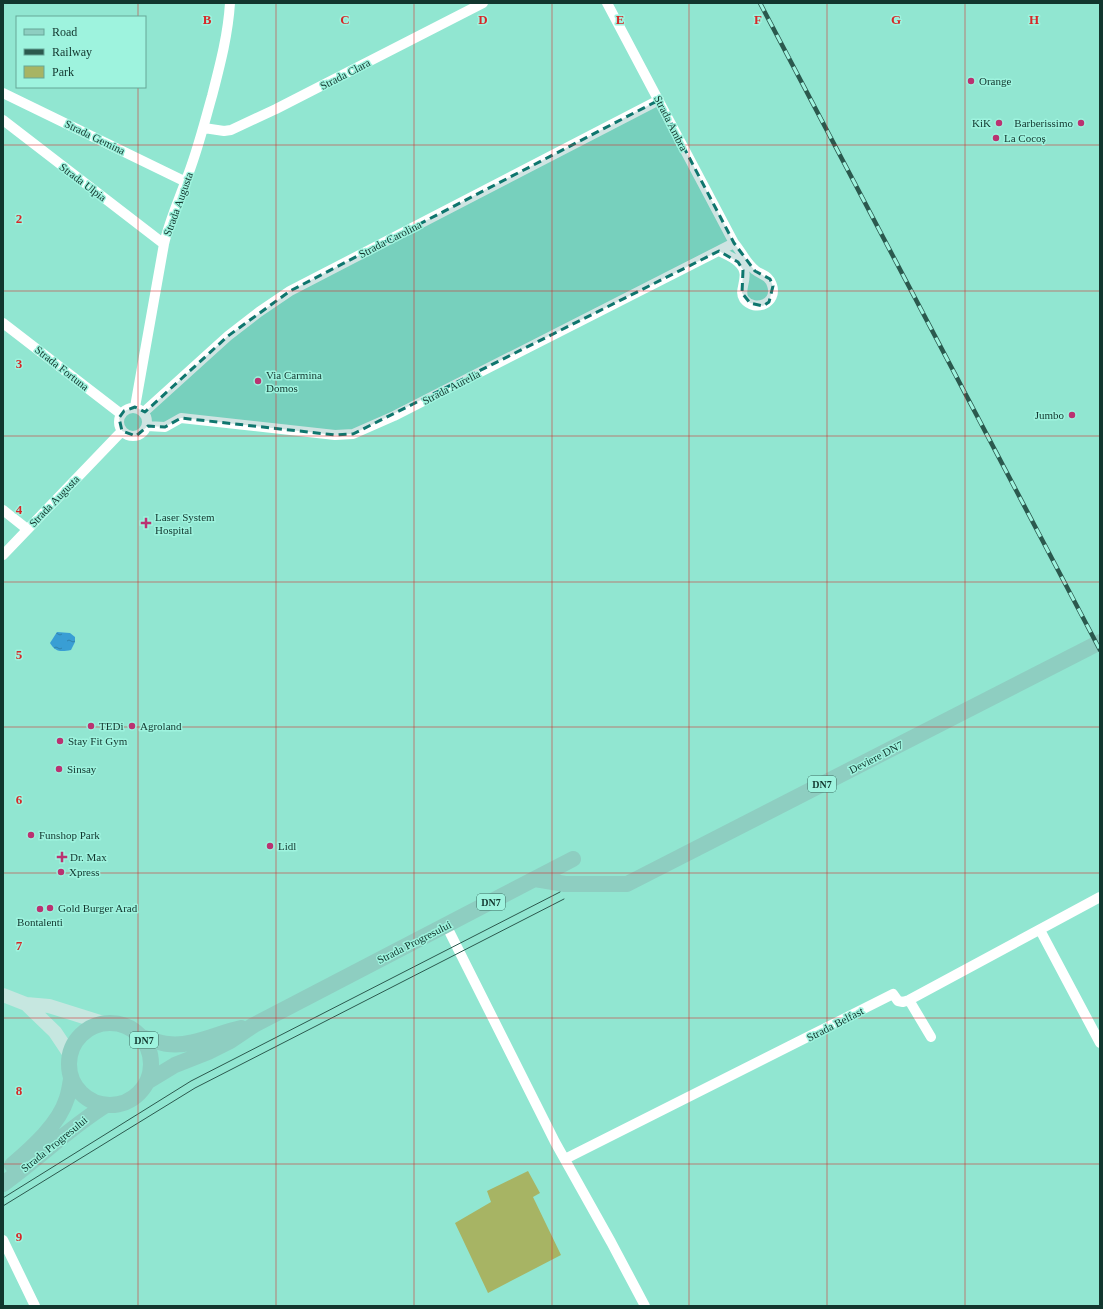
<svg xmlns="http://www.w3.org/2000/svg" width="1103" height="1309" font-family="'Times New Roman',serif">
<defs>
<pattern id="water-ripples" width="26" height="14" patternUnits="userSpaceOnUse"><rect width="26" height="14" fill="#399ed4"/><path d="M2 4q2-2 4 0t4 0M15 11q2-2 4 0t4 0" fill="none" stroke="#2f82ac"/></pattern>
</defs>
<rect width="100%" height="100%" fill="#91e6d1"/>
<!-- green -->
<path fill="#a7b464" d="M 528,1171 L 540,1193 L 533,1197 L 561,1255 L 488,1293 L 455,1223 L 491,1202 L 487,1191 Z"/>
<!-- water -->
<path fill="url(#water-ripples)" d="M 57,632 L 70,633 L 75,637 L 75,642 L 71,650 C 61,652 55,652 50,643 Z"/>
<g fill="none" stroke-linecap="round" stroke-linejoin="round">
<!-- street -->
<path stroke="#fff" stroke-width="10" d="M 607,3 L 734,243 C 741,251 746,263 755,270 C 761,275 769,275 772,285 C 778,303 755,313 744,299 C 737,289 753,275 738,262 C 733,257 725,254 719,251
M 3,93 L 186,182
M 3,120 L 164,244
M 204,128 L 224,131 L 231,130 L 276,109 L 483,3
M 3,323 L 121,414
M 135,407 L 164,244 C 169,222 178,202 186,180 C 197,153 204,124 212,96 C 220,65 228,35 230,3
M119 422a14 14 0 1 1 28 0a14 14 0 1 1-28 0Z
M 144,412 L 228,336 L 259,312 L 290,291 L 659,100
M 147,426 L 165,427 L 181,418 L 335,435 L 353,434 L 394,416 L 734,243
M 3,510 L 27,529
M 3,555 L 122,431
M 446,925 L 555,1142 L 611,1242 L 645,1306
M 1040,930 L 1100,1043
M 909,1000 L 931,1037
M 565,1159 L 893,994 L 898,1001 L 903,1002 L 909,1000 L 1100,897
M 3,1240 L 35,1306"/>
<!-- secondary -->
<path stroke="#c6e7e0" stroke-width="14" d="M 3,995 L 26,1004 L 49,1006 L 103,1023
M 26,1004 L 55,1032 L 69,1053"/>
<!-- primary -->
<path stroke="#8ecec1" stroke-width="16" d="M 535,879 L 565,884 L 627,884 L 1100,642
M69 1064a41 41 0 1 1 82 0a41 41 0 1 1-82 0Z
M 141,1037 C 150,1039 159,1043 168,1044 C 193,1047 217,1033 241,1028
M 147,1082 L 175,1065 L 208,1052 L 230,1041 L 254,1025 L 573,859
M 12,1165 C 33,1147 59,1124 67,1098 C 69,1092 70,1085 71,1079
M 3,1184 C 38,1159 69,1128 106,1105"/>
<!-- tram -->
<path stroke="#2b594e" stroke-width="1" d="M 3,1198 L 191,1081 L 560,892
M 3,1206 L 195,1088 L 564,899"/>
<defs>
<path id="rail" d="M 760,3 L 1100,650"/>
</defs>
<!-- rail casing -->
<use href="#rail" stroke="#2b594e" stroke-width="4.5"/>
<!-- rail -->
<use href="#rail" stroke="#9ef3de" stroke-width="3" stroke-dasharray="9" stroke-linecap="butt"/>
</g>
<!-- marked area -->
<path fill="#0f766e" fill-opacity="0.2" stroke="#0f766e" stroke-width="3" stroke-dasharray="8 5" stroke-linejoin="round" d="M 659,100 L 734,243 L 755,271 L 770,279 L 773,286 L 769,302 L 763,306 L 750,303 L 742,293 L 743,270 L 738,262 L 719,251 L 353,434 L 335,435 L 181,418 L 165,427 L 148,426 L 136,436 L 122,431 L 119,418 L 124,411 L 135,407 L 145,412 L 228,336 L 290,291 Z"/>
<!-- grid -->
<path fill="none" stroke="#d62828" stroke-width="1" stroke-opacity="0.55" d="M 138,3 L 138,17M 276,3 L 276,1306M 414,3 L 414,1306M 552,3 L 552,1306M 689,3 L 689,1306M 827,3 L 827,1306M 965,3 L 965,1306M 138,87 L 138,1306M 3,145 L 1100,145M 3,291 L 1100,291M 3,436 L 1100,436M 3,582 L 1100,582M 3,727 L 1100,727M 3,873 L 1100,873M 3,1018 L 1100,1018M 3,1164 L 1100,1164"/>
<!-- markers -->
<g fill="#ba3271" stroke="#9ef3de" stroke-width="1.5">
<circle cx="971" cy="81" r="4"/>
<circle cx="999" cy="123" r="4"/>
<circle cx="1081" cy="123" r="4"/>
<circle cx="996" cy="138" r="4"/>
<circle cx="258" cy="381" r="4"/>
<circle cx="1072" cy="415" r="4"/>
<path d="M144 517h4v4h4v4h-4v4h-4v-4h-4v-4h4z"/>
<circle cx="91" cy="726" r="4"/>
<circle cx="132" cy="726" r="4"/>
<circle cx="60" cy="741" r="4"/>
<circle cx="59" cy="769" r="4"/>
<circle cx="31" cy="835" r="4"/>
<circle cx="270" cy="846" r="4"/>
<path d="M60 851h4v4h4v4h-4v4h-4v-4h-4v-4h4z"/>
<circle cx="61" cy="872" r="4"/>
<circle cx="50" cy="908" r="4"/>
<circle cx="40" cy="909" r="4"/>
</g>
<g text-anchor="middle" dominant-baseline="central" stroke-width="3" stroke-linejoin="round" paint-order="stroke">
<!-- shield labels -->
<g fill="#9ef3de" stroke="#3c6f63" stroke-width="1">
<rect x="808" y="776" width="28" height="16" rx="3"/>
<rect x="477" y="894" width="28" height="16" rx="3"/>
<rect x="130" y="1032" width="28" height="16" rx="3"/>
</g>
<g font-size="10" font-weight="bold" fill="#12362e">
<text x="822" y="784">DN7</text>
<text x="491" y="902">DN7</text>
<text x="144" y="1040">DN7</text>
</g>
<!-- street labels -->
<g font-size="11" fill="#12362e" stroke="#9ef3de">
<text transform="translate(345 74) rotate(-27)">Strada Clara</text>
<text transform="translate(671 123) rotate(63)">Strada Ambra</text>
<text transform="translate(95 137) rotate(26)">Strada Gemina</text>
<text transform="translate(83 182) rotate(37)">Strada Ulpia</text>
<text transform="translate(178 204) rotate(-70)">Strada Augusta</text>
<text transform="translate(390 239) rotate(-27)">Strada Carolina</text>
<text transform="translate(62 368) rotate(38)">Strada Fortuna</text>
<text transform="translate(451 387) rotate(-27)">Strada Aurelia</text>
<text transform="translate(54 501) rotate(-46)">Strada Augusta</text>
<text transform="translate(876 757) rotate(-27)">Deviere DN7</text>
<text transform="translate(414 942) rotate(-27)">Strada Progresului</text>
<text transform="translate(835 1024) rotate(-27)">Strada Belfast</text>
<text transform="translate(54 1144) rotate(-39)">Strada Progresului</text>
</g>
<!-- poi labels -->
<g font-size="11" fill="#12362e" stroke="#9ef3de" text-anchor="start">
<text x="979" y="81">Orange</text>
<text x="991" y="123" text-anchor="end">KiK</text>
<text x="1073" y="123" text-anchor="end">Barberissimo</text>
<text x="1004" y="138">La Cocoș</text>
<text x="266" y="375">Via Carmina<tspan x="266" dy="13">Domos</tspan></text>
<text x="1064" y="415" text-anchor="end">Jumbo</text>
<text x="155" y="517">Laser System<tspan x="155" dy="13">Hospital</tspan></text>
<text x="99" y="726">TEDi</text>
<text x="140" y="726">Agroland</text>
<text x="68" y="741">Stay Fit Gym</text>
<text x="67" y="769">Sinsay</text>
<text x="39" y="835">Funshop Park</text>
<text x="278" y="846">Lidl</text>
<text x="70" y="857">Dr. Max</text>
<text x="69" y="872">Xpress</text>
<text x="58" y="908">Gold Burger Arad</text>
<text x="40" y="922" text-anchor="middle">Bontalenti</text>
</g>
</g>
<g font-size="13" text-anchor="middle" font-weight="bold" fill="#d62828" stroke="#9ef3de" stroke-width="3" stroke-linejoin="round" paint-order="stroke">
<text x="207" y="24">B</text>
<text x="345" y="24">C</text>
<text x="483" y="24">D</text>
<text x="620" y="24">E</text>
<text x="758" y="24">F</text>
<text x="896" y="24">G</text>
<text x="1034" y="24">H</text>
<text x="19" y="223">2</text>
<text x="19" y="368">3</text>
<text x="19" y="514">4</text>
<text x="19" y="659">5</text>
<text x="19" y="804">6</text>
<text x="19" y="950">7</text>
<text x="19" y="1095">8</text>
<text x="19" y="1241">9</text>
</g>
<!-- border -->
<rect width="1103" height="1309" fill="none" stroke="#12362e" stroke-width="8"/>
<!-- legend -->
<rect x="16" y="16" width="130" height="72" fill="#9ef3de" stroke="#66a798"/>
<rect x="24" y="29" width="20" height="6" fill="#8ecec1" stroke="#66a798"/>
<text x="52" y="36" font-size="12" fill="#12362e">Road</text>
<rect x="24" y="49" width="20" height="6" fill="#2b594e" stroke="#66a798"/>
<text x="52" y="56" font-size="12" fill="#12362e">Railway</text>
<rect x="24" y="66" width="20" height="12" fill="#a7b464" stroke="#66a798"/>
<text x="52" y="76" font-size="12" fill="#12362e">Park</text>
</svg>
